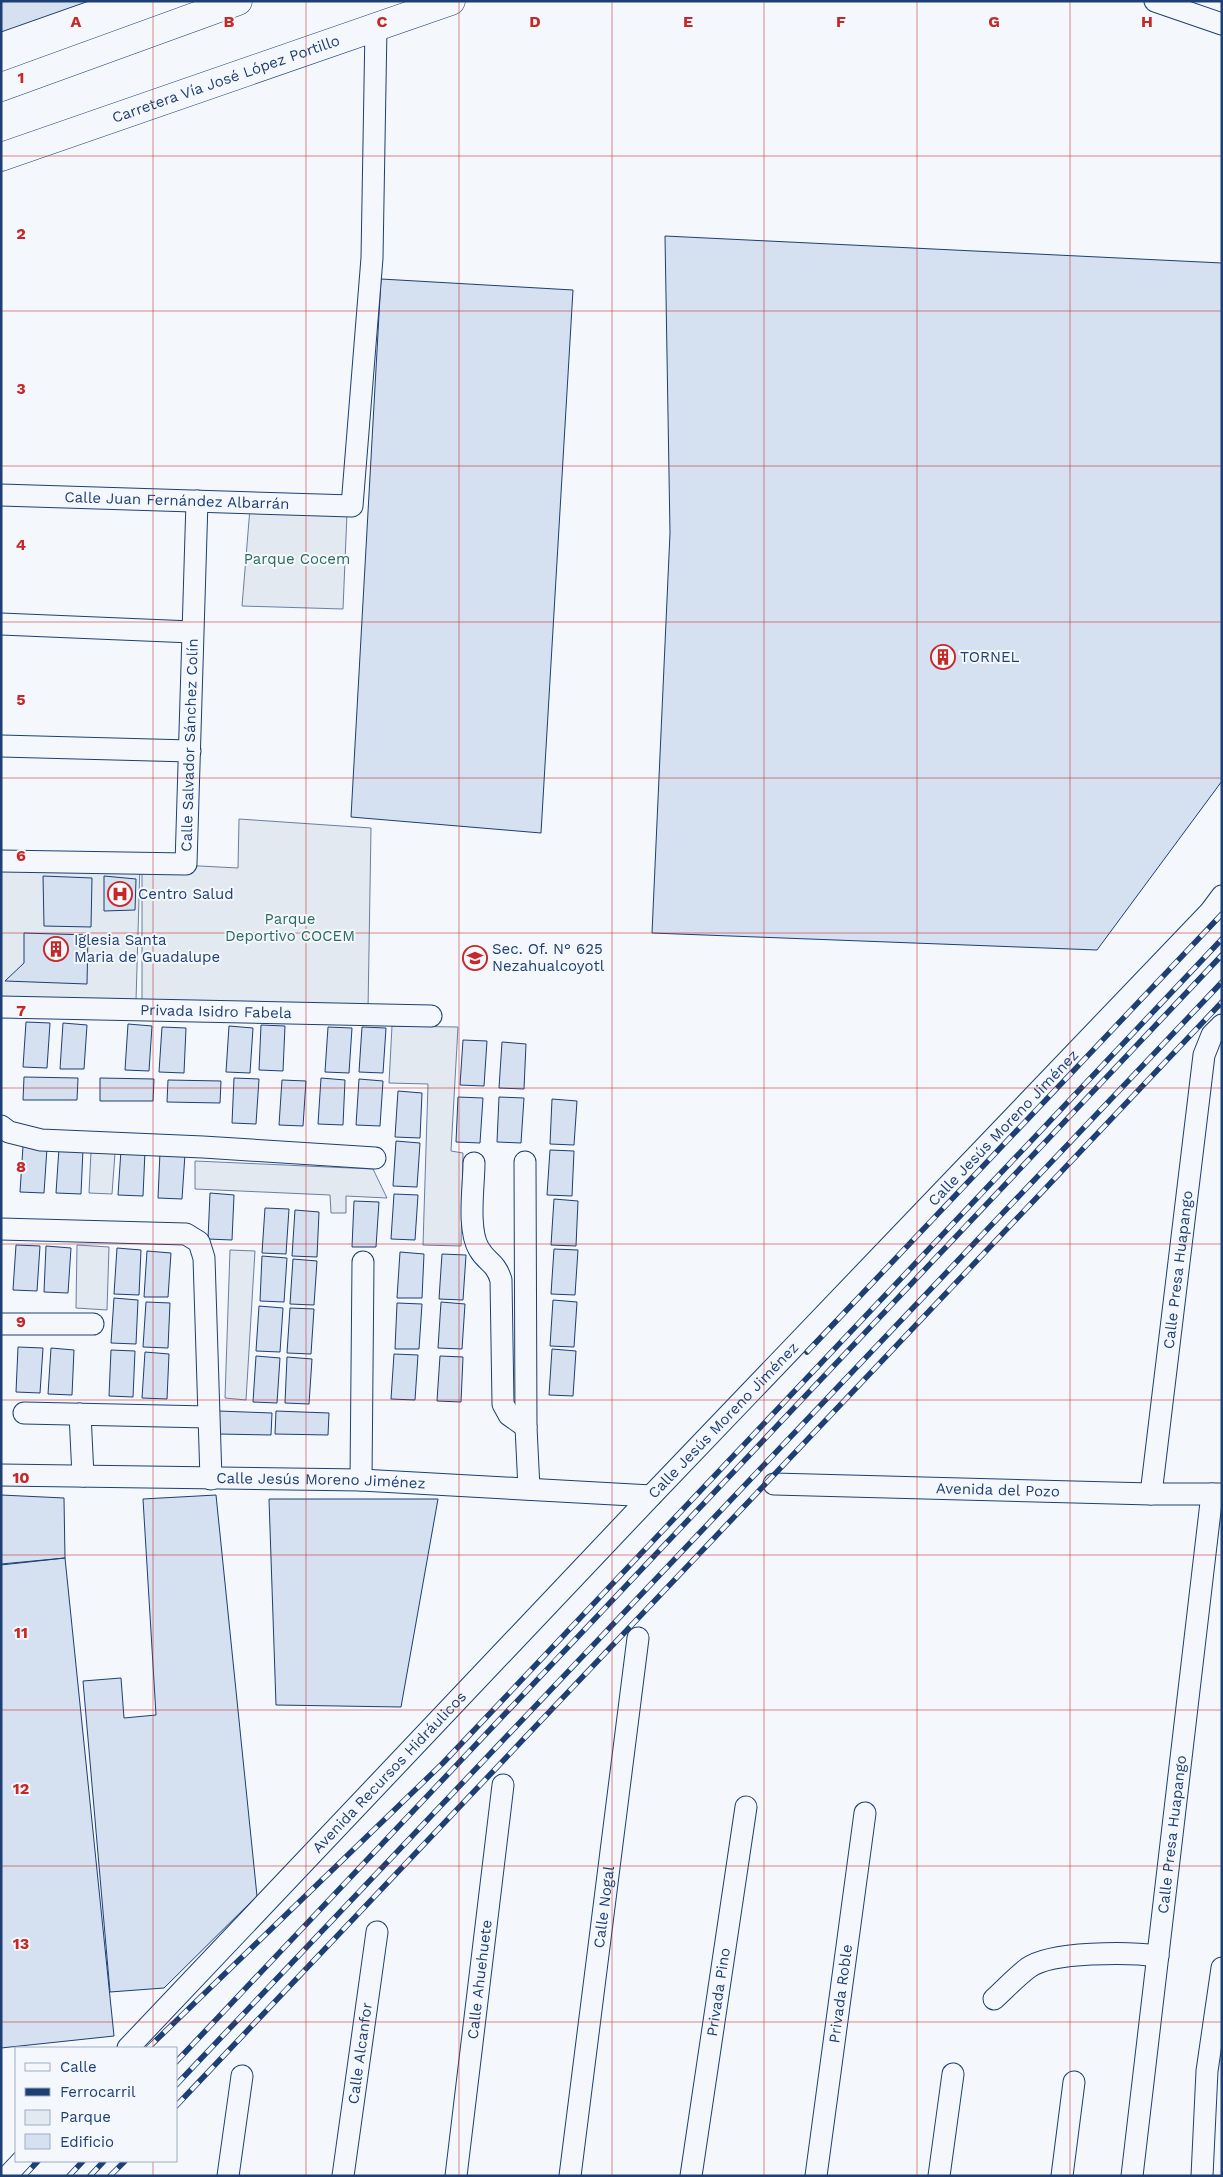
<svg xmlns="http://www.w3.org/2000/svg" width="1223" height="2177" font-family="'Work Sans',sans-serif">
<rect width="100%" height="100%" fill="#f4f7fb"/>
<!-- green -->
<path fill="#e3e9f0" stroke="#687fa3" d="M 250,508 L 347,513 L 343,609 L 242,606 Z
M 239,819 L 371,828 L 368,1010 L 142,1003 L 142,863 L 238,868 Z
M 1,856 L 140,864 L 136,1001 L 1,998 Z
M 392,1026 L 458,1027 L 451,1151 L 463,1153 L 461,1246 L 423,1245 L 428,1084 L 389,1083 Z
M 91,1151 L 115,1153 L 112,1194 L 89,1193 Z
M 195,1161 L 373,1169 L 387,1198 L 346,1196 L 346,1213 L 331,1213 L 330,1195 L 195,1189 Z
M 77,1245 L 109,1247 L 107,1310 L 76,1308 Z
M 230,1250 L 255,1251 L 246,1400 L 225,1398 Z"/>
<!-- building -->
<path fill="#d5e0f0" stroke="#1d3f73" d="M 1,1 L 89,1 L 1,32 Z
M 665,236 L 1222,263 L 1222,781 L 1097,950 L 652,933 L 670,533 Z
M 381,279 L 573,290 L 541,833 L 351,817 Z
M 43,876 L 92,878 L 91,927 L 44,926 Z
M 104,876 L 136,879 L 135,910 L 104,911 Z
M 24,933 L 88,935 L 87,984 L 5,981 L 24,963 Z
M 26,1022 L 50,1023 L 47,1068 L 23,1067 Z
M 63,1023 L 87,1025 L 84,1069 L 60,1069 Z
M 128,1024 L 152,1026 L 149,1071 L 125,1070 Z
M 261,1025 L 285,1026 L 283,1071 L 259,1070 Z
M 229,1026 L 253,1028 L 250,1073 L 226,1072 Z
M 162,1027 L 186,1028 L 184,1073 L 159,1072 Z
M 328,1027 L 352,1028 L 349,1073 L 325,1072 Z
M 362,1027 L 386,1028 L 383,1073 L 359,1072 Z
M 463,1040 L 487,1041 L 484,1086 L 460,1085 Z
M 502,1042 L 526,1044 L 524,1089 L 499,1088 Z
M 24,1077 L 78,1078 L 77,1100 L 23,1100 Z
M 100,1078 L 154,1079 L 153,1101 L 100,1101 Z
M 234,1078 L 259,1079 L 256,1124 L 232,1123 Z
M 321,1078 L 345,1080 L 343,1125 L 318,1124 Z
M 359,1079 L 383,1081 L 380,1126 L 356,1125 Z
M 168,1080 L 221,1081 L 220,1103 L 167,1102 Z
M 282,1080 L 306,1081 L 303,1126 L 279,1125 Z
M 398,1091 L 422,1093 L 420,1138 L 395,1137 Z
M 458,1097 L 483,1098 L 480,1143 L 456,1142 Z
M 499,1097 L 524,1098 L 521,1143 L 497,1142 Z
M 552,1099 L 577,1101 L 574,1145 L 550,1144 Z
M 396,1141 L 420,1143 L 417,1187 L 393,1186 Z
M 23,1146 L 47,1148 L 44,1193 L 20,1192 Z
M 59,1148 L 83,1149 L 81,1194 L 56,1193 Z
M 121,1150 L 145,1151 L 143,1196 L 118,1195 Z
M 550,1150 L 574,1151 L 572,1196 L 547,1195 Z
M 160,1152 L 185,1154 L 182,1199 L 158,1198 Z
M 210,1193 L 234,1195 L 232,1240 L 208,1239 Z
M 394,1194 L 418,1195 L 415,1240 L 391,1239 Z
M 554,1199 L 578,1201 L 576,1246 L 551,1245 Z
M 354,1201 L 379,1202 L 376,1247 L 352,1247 Z
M 265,1208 L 289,1209 L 286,1254 L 262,1253 Z
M 295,1210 L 319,1212 L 317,1257 L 292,1256 Z
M 16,1245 L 40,1246 L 37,1291 L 13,1290 Z
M 46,1246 L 71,1248 L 68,1293 L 44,1292 Z
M 117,1248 L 141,1250 L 139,1295 L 114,1294 Z
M 554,1249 L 578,1250 L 575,1295 L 551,1294 Z
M 147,1251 L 171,1253 L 168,1297 L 144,1297 Z
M 400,1252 L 424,1254 L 422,1298 L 397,1298 Z
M 442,1254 L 466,1255 L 463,1300 L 439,1299 Z
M 262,1256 L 287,1258 L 284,1302 L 260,1301 Z
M 293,1259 L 317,1261 L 314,1305 L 290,1304 Z
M 114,1298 L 138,1300 L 136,1344 L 111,1343 Z
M 553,1300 L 577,1302 L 574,1347 L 550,1346 Z
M 146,1302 L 170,1303 L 168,1348 L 143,1347 Z
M 441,1302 L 465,1304 L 462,1349 L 438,1348 Z
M 397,1303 L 422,1304 L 419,1349 L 395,1349 Z
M 259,1306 L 283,1308 L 280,1352 L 256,1351 Z
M 290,1308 L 314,1309 L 311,1354 L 287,1353 Z
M 18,1347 L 43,1348 L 40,1393 L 16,1392 Z
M 51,1348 L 74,1350 L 72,1395 L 48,1394 Z
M 552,1349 L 576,1351 L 573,1396 L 549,1395 Z
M 111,1350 L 135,1351 L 133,1397 L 109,1396 Z
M 145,1352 L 169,1354 L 167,1399 L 142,1398 Z
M 394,1354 L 418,1355 L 415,1400 L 391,1399 Z
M 256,1356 L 280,1358 L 277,1403 L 253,1402 Z
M 440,1356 L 463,1357 L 461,1402 L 437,1401 Z
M 287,1357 L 312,1359 L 309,1404 L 285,1403 Z
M 218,1411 L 272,1413 L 271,1435 L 218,1434 Z
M 276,1411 L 329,1413 L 328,1435 L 275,1434 Z
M 1,1495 L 64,1498 L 65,1558 L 1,1564 Z
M 216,1495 L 257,1896 L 164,1988 L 110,1992 L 83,1681 L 121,1678 L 124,1718 L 156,1715 L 143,1499 Z
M 269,1499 L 438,1499 L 401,1707 L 276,1705 Z
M 65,1558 L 114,2036 L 1,2048 L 1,1565 Z"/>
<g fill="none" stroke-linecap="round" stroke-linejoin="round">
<defs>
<g id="minor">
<path d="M 1155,1 L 1222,24"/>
<path id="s1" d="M 1,495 L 352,506 L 372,258 L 376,27"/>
<path d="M 1,624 L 192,632"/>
<path d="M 1,746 L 190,751"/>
<path id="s2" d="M 1,861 L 186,864 L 197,501"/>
<path id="s3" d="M 1,1007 L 431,1016"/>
<path d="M 1,1126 L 9,1132 L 41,1140 L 203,1147 L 375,1158"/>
<path d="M 525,1162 L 526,1427 L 529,1489"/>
<path d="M 474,1163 C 474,1186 467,1229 479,1249 C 487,1263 495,1261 501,1280 L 503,1404 L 509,1415 L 526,1427"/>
<path d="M 1,1229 L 186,1234 L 199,1242 L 204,1258 L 211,1479"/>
<path d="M 1,1324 L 93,1324"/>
<path d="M 24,1413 L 208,1417"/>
<path d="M 80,1414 L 83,1476"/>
<path id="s4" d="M 1,1475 L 361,1480 L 651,1496"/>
<path d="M 361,1480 L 363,1262"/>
<path id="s5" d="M 774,1484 L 1151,1494 L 1222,1494"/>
<path id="s6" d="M 1151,1494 L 1204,1055 L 1212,1035 L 1222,1025"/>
<path d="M 994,1999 C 1005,1989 1016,1977 1028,1968 C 1051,1951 1130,1952 1158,1956"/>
<path id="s7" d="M 128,2048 L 651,1496 L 1210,912 L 1222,896"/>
<path d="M 8,2176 L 22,2161"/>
<path d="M 228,2176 L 242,2076"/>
<path id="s8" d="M 343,2176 L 377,1932"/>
<path id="s9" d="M 456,2176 L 503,1785"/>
<path id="s10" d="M 570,2176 L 638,1638"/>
<path id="s11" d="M 691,2176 L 746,1807"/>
<path id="s12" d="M 816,2176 L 865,1813"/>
<path d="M 939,2176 L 953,2074"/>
<path d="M 1062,2176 L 1074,2082"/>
<path id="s13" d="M 1132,2176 L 1212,1494"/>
<path d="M 1202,2176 L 1207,2071 L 1222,1968"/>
</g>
<g id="major">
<path d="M 1,87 L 238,1"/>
<path id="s14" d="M 1,157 L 451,1"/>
</g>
</defs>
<!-- minor casing -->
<use href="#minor" stroke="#1d3f73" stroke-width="23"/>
<!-- major casing -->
<use href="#major" stroke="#1d3f73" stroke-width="29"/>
<!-- minor -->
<use href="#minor" stroke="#f4f7fb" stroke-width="21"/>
<!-- major -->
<use href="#major" stroke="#f4f7fb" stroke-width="28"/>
<defs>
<path id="rail" d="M 807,1352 L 1222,914
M 148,2048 L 443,1763 L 1222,939
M 176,2062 L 1222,955
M 176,2085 L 1222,982
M 176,2106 L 1222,1002
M 24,2176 L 38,2161
M 69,2176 L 83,2161
M 90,2176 L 104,2161
M 110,2176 L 125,2161"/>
</defs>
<!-- rail casing -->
<use href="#rail" stroke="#1d3f73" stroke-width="5.5"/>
<!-- rail -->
<use href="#rail" stroke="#f4f7fb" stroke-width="4" stroke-dasharray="11" stroke-linecap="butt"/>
</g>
<!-- grid -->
<path fill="none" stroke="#c62828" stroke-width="1" stroke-opacity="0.55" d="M 153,1 L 153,2048M 306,1 L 306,2176M 459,1 L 459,2176M 612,1 L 612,2176M 764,1 L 764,2176M 917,1 L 917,2176M 1070,1 L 1070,2176M 1,156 L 1222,156M 1,311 L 1222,311M 1,466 L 1222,466M 1,622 L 1222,622M 1,778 L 1222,778M 1,933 L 1222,933M 1,1088 L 1222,1088M 1,1244 L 1222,1244M 1,1400 L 1222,1400M 1,1555 L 1222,1555M 1,1710 L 1222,1710M 1,1866 L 1222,1866M 1,2022 L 1222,2022M 153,2161 L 153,2176"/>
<!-- icons -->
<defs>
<symbol id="building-ring" viewBox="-11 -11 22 22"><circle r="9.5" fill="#f4f7fb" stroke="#c62828" stroke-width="1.5"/><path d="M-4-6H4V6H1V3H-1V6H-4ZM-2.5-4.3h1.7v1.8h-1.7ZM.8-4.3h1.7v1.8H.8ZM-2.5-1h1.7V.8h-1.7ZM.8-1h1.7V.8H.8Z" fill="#c62828"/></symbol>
<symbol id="hospital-ring" viewBox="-11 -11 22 22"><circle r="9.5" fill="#f4f7fb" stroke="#c62828" stroke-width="1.5"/><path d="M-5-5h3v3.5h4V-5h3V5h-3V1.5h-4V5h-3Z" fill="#c62828"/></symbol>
<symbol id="school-ring" viewBox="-11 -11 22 22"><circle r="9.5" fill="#f4f7fb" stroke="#c62828" stroke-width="1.5"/><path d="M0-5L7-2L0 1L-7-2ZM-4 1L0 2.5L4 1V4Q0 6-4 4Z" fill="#c62828"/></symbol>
</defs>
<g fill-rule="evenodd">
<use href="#building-ring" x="929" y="643" width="28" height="28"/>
<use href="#hospital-ring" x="106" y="880" width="28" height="28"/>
<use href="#building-ring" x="42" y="935" width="28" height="28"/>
<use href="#school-ring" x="461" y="944" width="28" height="28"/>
</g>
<g text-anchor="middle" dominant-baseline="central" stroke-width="4" stroke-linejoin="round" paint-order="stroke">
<!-- street labels -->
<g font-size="15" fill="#1d3f73" stroke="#f4f7fb">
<text stroke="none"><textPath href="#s14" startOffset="238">Carretera Vía José López Portillo</textPath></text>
<text stroke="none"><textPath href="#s1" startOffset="176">Calle Juan Fernández Albarrán</textPath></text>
<text stroke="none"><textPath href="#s2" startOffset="304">Calle Salvador Sánchez Colín</textPath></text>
<text stroke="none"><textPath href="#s3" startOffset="215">Privada Isidro Fabela</textPath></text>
<text stroke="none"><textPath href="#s7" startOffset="1270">Calle Jesús Moreno Jiménez</textPath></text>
<text stroke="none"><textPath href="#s6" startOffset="226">Calle Presa Huapango</textPath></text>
<text stroke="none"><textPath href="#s7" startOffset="865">Calle Jesús Moreno Jiménez</textPath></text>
<text stroke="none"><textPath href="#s4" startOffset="320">Calle Jesús Moreno Jiménez</textPath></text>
<text stroke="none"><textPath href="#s5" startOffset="224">Avenida del Pozo</textPath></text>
<text stroke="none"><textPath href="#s7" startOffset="380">Avenida Recursos Hidráulicos</textPath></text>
<text stroke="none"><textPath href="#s13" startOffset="344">Calle Presa Huapango</textPath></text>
<text stroke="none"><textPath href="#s10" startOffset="271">Calle Nogal</textPath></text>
<text stroke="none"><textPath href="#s9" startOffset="198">Calle Ahuehuete</textPath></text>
<text stroke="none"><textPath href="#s11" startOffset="186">Privada Pino</textPath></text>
<text stroke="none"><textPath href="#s12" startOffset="184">Privada Roble</textPath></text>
<text stroke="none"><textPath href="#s8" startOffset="124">Calle Alcanfor</textPath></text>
</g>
<!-- park labels -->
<g font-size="15" fill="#2c6c60" stroke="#f4f7fb">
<text x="297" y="559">Parque Cocem</text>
<text x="290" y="919">Parque<tspan x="290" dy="17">Deportivo COCEM</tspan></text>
</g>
<!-- poi labels -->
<g font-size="15" fill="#1d3f73" stroke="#f4f7fb" text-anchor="start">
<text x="960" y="657">TORNEL</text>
<text x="138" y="894">Centro Salud</text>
<text x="74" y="940">Iglesia Santa<tspan x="74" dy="17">Maria de Guadalupe</tspan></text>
<text x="492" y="949">Sec. Of. N° 625<tspan x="492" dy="17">Nezahualcoyotl</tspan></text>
</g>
</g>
<g font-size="16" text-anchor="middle" font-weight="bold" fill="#c62828" stroke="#f4f7fb" stroke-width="4" stroke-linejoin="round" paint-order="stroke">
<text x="76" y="27">A</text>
<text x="229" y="27">B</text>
<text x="382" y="27">C</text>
<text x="535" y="27">D</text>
<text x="688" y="27">E</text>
<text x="841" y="27">F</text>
<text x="994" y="27">G</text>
<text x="1147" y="27">H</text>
<text x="21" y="83">1</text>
<text x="21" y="239">2</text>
<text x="21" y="394">3</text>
<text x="21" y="550">4</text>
<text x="21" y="705">5</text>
<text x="21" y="861">6</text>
<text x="21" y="1016">7</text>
<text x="21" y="1172">8</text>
<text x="21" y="1327">9</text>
<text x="21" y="1483">10</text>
<text x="21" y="1638">11</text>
<text x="21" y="1794">12</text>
<text x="21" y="1949">13</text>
</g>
<!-- border -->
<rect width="1223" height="2177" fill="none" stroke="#1d3f73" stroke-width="5"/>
<!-- legend -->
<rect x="15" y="2047" width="162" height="115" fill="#f4f7fb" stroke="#9eadc5"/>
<rect x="25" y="2063" width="25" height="8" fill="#f4f7fb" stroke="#9eadc5"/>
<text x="60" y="2072" font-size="15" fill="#1d3f73">Calle</text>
<rect x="25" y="2088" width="25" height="8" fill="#1d3f73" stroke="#9eadc5"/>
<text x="60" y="2097" font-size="15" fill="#1d3f73">Ferrocarril</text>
<rect x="25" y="2110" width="25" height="15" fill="#e3e9f0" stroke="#9eadc5"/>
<text x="60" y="2122" font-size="15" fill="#1d3f73">Parque</text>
<rect x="25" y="2134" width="25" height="15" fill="#d5e0f0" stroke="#9eadc5"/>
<text x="60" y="2147" font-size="15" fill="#1d3f73">Edificio</text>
</svg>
